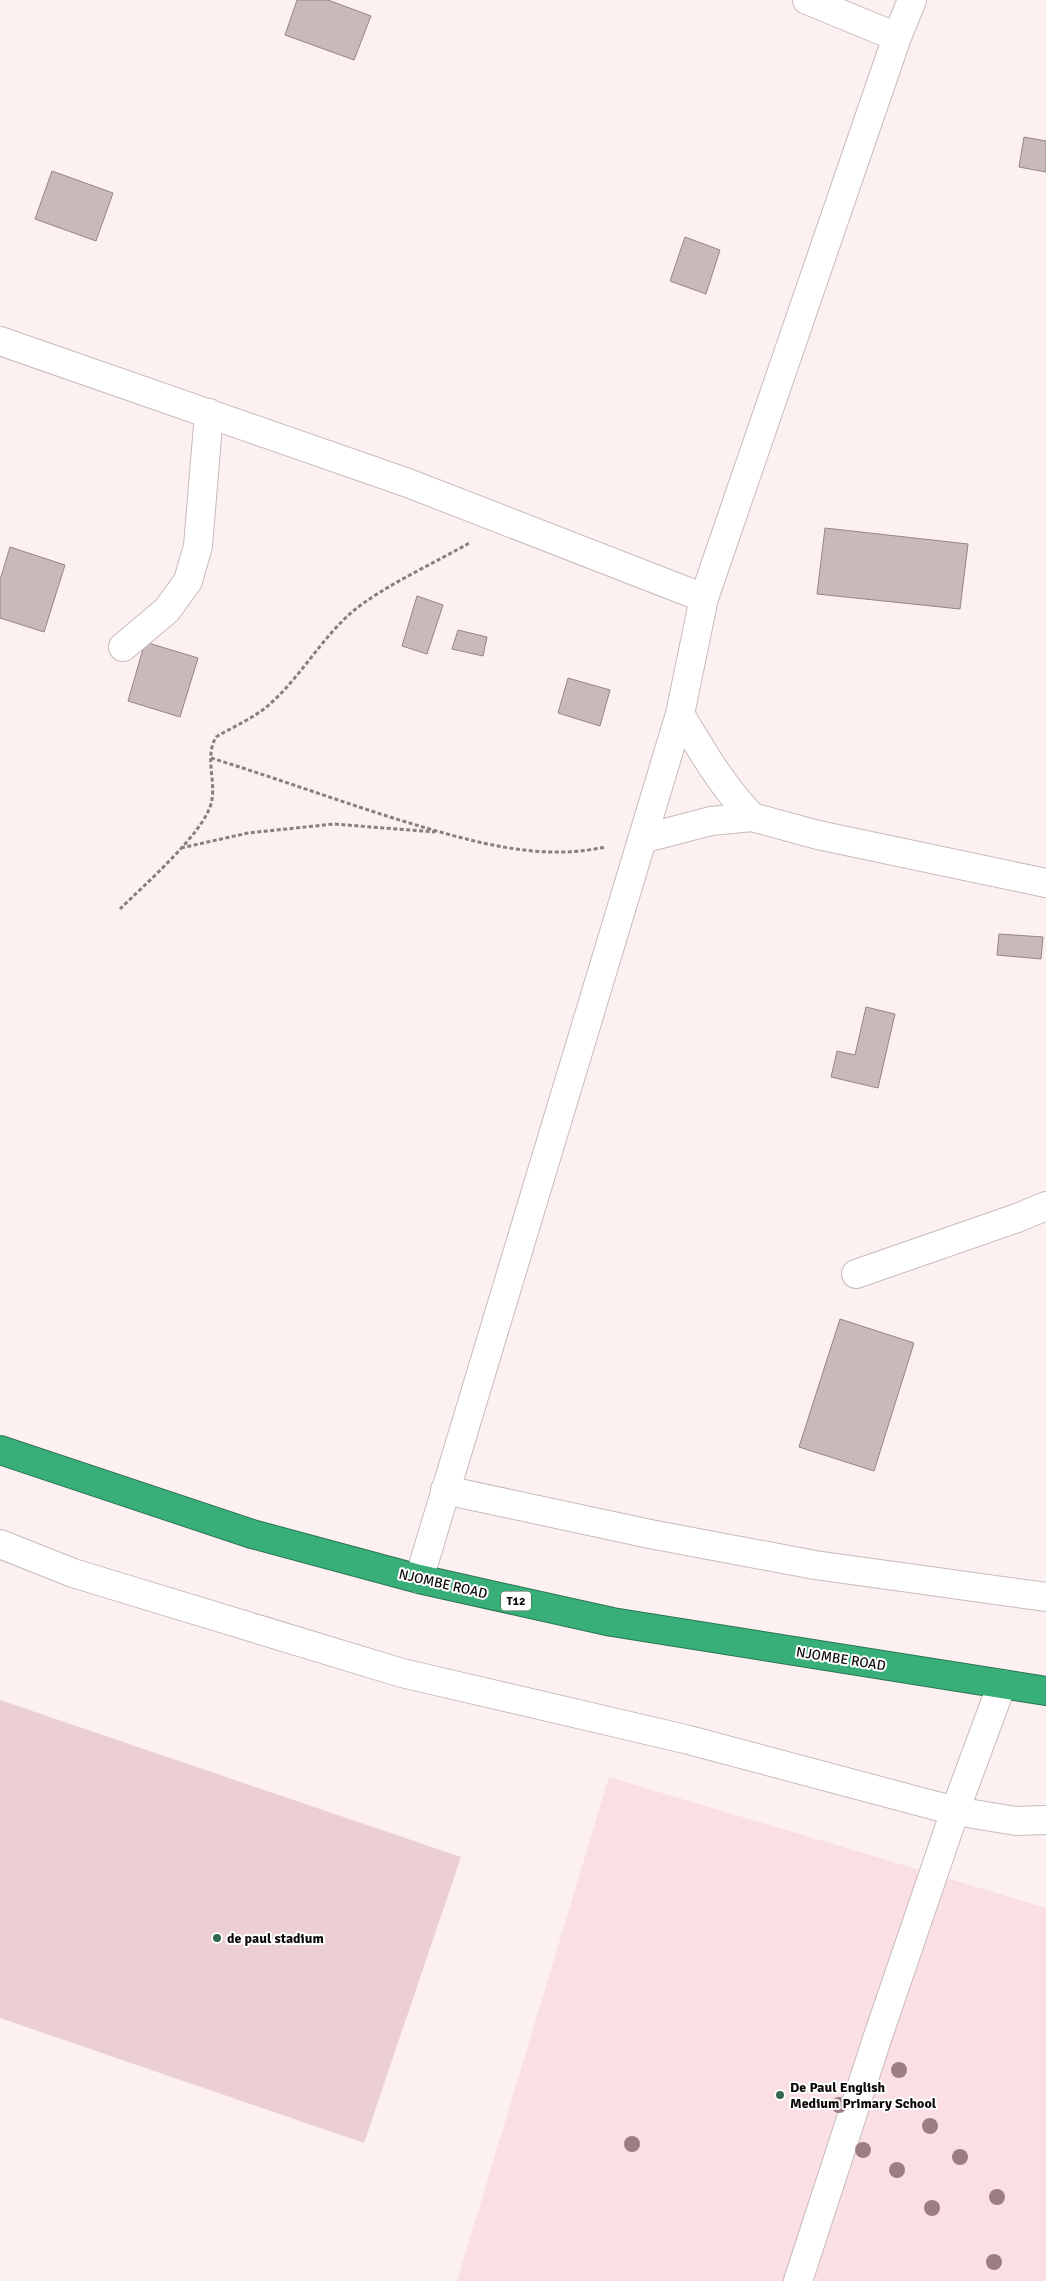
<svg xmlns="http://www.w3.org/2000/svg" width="1046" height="2281" font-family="Signika,sans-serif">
<rect width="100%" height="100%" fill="#fdf0f1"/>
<!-- built -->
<path fill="#fae0e3" d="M 609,1777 L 1046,1908 L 1046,2281 L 457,2281 Z"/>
<!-- green -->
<path fill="#ebcfd3" d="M 0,1700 L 461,1857 L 364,2143 L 0,2018 Z"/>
<!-- building -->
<path fill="#c9b9bb" stroke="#948587" d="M 297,0 L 328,0 L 371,16 L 354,60 L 285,35 Z
M 1024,137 L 1046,141 L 1046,172 L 1019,167 Z
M 52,171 L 113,193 L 96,241 L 35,219 Z
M 685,237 L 720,250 L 706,294 L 670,281 Z
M 825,528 L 968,544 L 960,609 L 817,594 Z
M 10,547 L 65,565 L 44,632 L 0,618 L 0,580 Z
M 417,596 L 443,605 L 427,654 L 402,646 Z
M 458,630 L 487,637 L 483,656 L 452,649 Z
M 145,642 L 198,658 L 180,717 L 128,701 Z
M 568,678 L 610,690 L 600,726 L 558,713 Z
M 999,934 L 1043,937 L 1041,959 L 997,955 Z
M 866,1007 L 895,1014 L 878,1088 L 831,1077 L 837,1051 L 855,1055 Z
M 840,1319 L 914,1343 L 874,1471 L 799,1447 Z"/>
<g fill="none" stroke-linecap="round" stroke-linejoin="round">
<defs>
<path id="minor" d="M 807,0 L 897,37
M 0,341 L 408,483 L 704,598
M 123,647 L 167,610 L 188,581 L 198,546 L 209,413
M 680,714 C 702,751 722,786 752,817
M 642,839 L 711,821 L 752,817 L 818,835 L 1046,883
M 856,1274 L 1017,1218 L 1046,1206
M 445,1490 L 650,1534 L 815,1565 L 1046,1597
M 0,1544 L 73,1573 L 402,1673 L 685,1739 L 955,1811 L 1016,1821 L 1046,1820
M 419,1579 L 680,714 L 704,598 L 897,37 L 912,0
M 798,2281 L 879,2033 L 955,1811 L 1002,1684"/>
<path id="highway" d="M 0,1450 L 252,1534 L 419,1579 L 612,1622 L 1046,1691"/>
</defs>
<!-- minor casing -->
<use href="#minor" stroke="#cababc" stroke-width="30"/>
<!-- highway casing -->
<use href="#highway" stroke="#2a7552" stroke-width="30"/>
<!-- path -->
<path stroke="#887f80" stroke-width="3" stroke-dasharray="4 2.5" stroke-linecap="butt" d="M 211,758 C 276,778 341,802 406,822 C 470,841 539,862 605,847
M 181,848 L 248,833 L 334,824 L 435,832
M 120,909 C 144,885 202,835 211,804 C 217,782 204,758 216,737 C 234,726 255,718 271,703 C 301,676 321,639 352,612 C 383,586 435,563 471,542"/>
<!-- minor -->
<use href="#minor" stroke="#fff" stroke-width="28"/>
<!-- highway -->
<use href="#highway" stroke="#38ae79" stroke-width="28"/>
</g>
<!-- trees -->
<g fill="#9d7d82">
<circle cx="899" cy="2070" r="8"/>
<circle cx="839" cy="2105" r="8"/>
<circle cx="930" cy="2126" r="8"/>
<circle cx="632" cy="2144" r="8"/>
<circle cx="863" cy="2150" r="8"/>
<circle cx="960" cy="2157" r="8"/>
<circle cx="897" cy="2170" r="8"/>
<circle cx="997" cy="2197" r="8"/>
<circle cx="932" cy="2208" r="8"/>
<circle cx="994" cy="2262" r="8"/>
</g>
<!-- markers -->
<g fill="#33684d" stroke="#fff" stroke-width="2">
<circle cx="217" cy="1938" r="5"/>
<circle cx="780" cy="2095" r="5"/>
</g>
<g text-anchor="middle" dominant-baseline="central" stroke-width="4" stroke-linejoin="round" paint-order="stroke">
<!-- shield labels -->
<rect fill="#fff" stroke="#575454" stroke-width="1" x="501" y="1591.5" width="30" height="19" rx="4"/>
<g font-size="12" font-weight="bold" fill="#0f0a0a">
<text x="516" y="1601">T12</text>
</g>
<!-- street labels -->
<g font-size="14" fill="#0f0a0a" stroke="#fff">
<text transform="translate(443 1584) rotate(13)">NJOMBE ROAD</text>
<text transform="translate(841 1659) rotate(9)">NJOMBE ROAD</text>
</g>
<!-- poi labels -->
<g font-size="14" font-weight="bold" fill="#0f0a0a" stroke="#fff" text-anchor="start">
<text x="227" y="1938">de paul stadium</text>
<text x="790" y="2087">De Paul English<tspan x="790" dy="16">Medium Primary School</tspan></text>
</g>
</g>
</svg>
